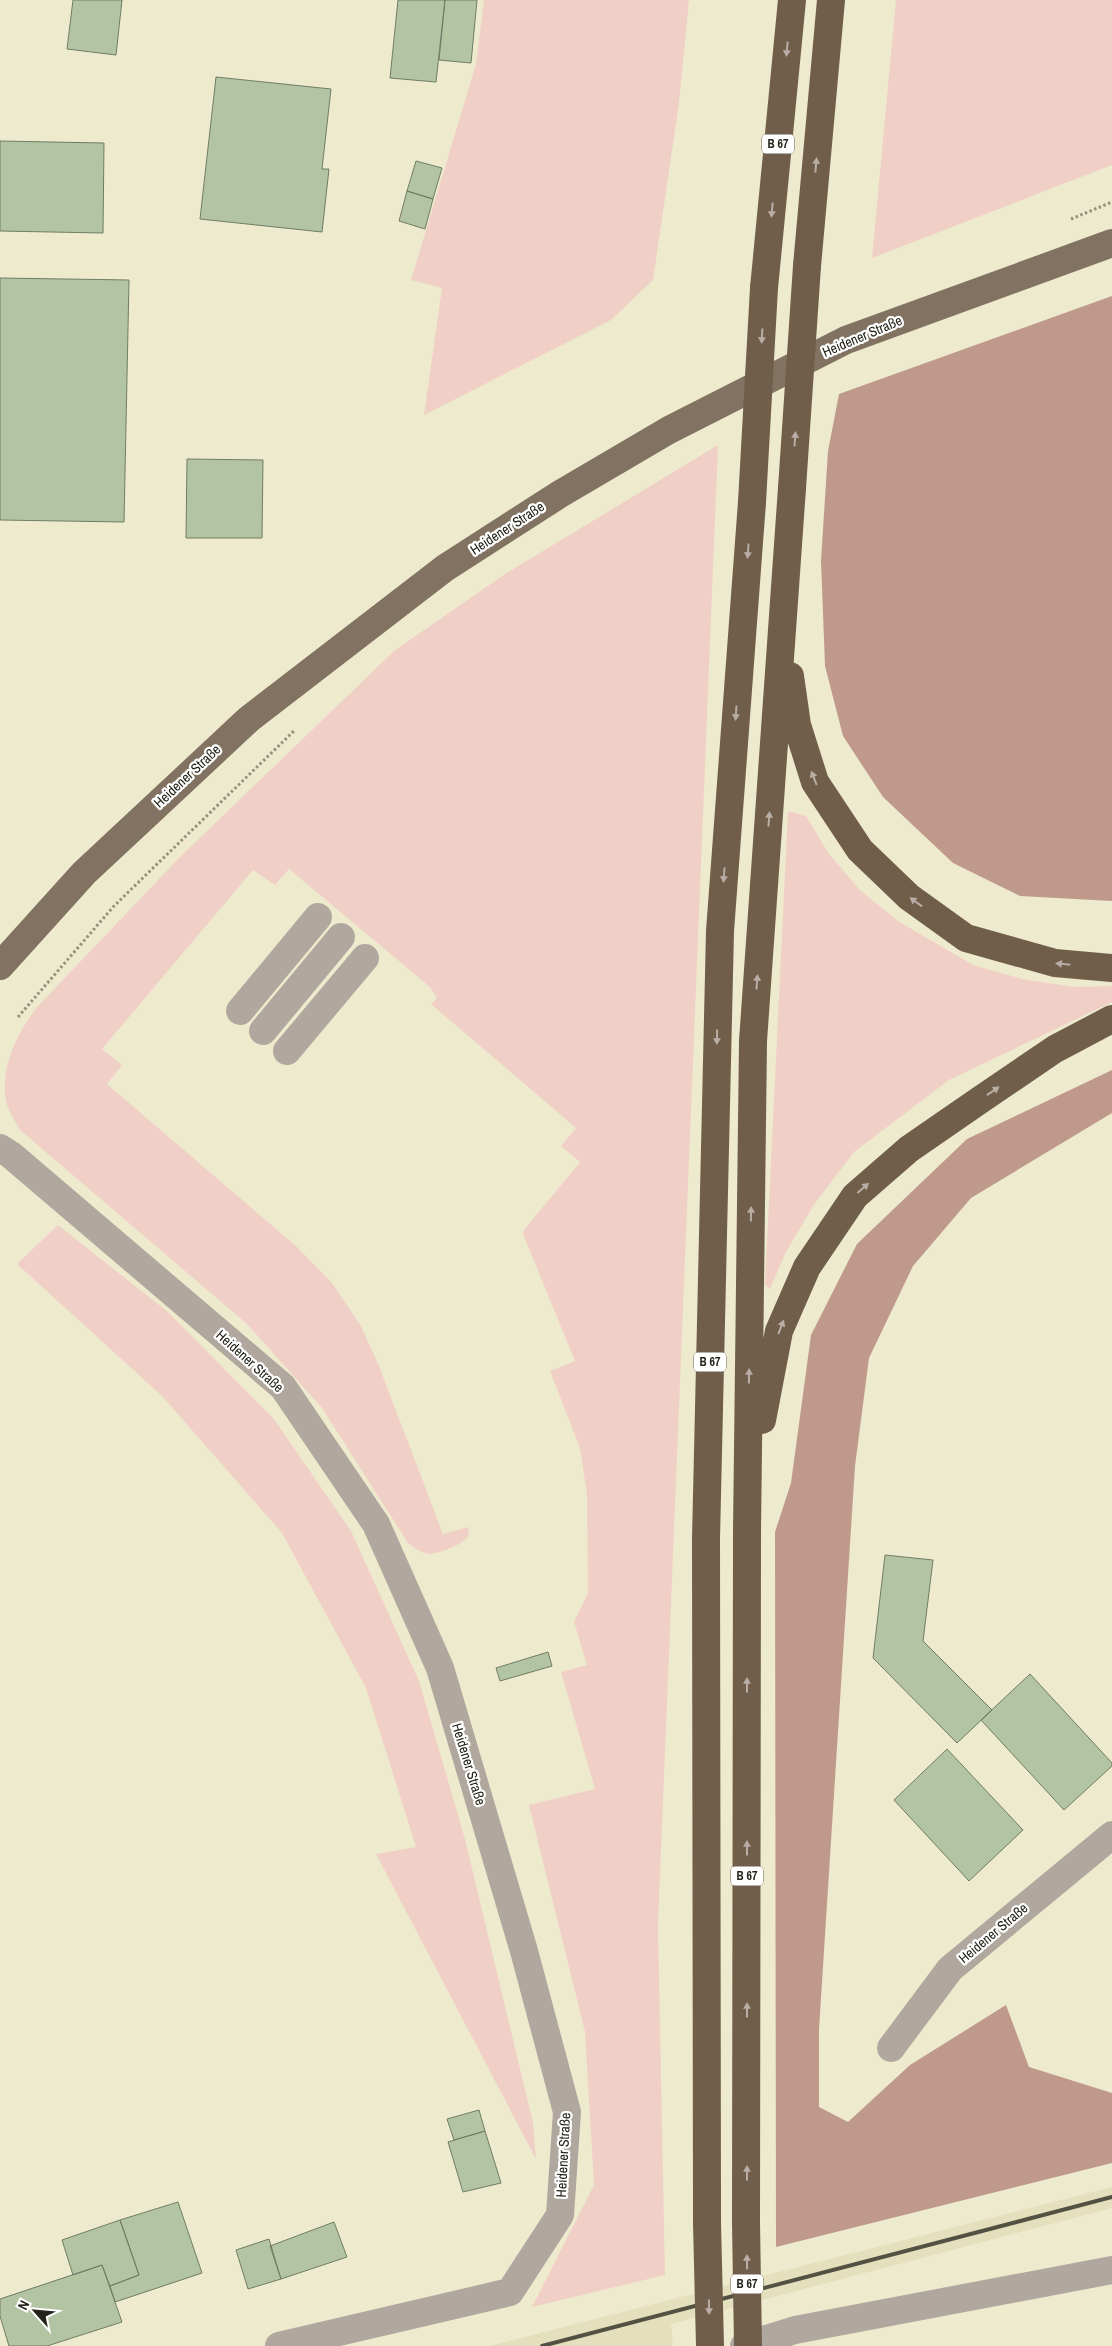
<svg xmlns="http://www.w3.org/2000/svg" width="1112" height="2346" font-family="'Archivo Narrow',sans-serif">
<rect width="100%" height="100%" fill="#eeeace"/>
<!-- built -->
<path fill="#e4dfbc" d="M 1112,2187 L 1112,2208 L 671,2324 L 673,2346 L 489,2346 Z"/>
<!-- green -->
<path fill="#f0d0c6" d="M 484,0 L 689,0 L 679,103 L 653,280 L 611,320 L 424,415 L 442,288 L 411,280 L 476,64 Z
M 896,0 L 1112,0 L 1112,165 L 872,258 Z
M 718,445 L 658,1925 L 665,2275 L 532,2307 L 594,2185 L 585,2032 L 529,1805 L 595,1789 L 561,1672 L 587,1665 L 574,1622 L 588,1593 L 587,1494 L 580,1448 L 550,1371 L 575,1361 L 523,1234 L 524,1230 L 580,1162 L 561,1146 L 576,1128 L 431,1004 L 437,998 L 430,987 L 289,869 L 275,885 L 253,870 L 102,1049 L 122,1065 L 107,1084 L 296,1246 L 332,1283 L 361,1326 L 379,1366 L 443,1534 L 468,1527 L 469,1535 C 465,1544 440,1553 430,1554 C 422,1554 414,1547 408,1543 L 322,1408 L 247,1324 L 20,1130 C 15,1121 9,1111 6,1102 C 0,1066 17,1033 38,1006 L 179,858 L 394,651 L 505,574 Z
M 788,811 L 806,816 L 829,854 L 860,890 L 898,921 L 973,965 L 1022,979 L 1074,987 L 1112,986 L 1112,1002 L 949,1080 L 854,1152 L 813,1206 L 785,1254 L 770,1289 L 765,1285 Z
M 58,1225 L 168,1312 L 274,1419 L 351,1531 L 419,1681 L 465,1839 L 533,2123 L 536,2159 L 376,1854 L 416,1847 L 366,1688 L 282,1533 L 162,1396 L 17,1264 Z"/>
<!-- forest -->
<path fill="#bf998c" d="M 1112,296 L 1112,901 L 1020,896 L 953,863 L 883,797 L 843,736 L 825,666 L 821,561 L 828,451 L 839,394 Z
M 1112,1070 L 1112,1113 L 971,1198 L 913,1266 L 869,1358 L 855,1466 L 819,2029 L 819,2107 L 848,2122 L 910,2065 L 1006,2005 L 1029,2067 L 1112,2093 L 1112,2163 L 776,2247 L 775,1532 L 791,1483 L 811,1335 L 857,1244 L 967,1139 Z"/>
<!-- building -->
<path fill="#b3c4a3" stroke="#707c65" d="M 73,0 L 122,0 L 116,55 L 67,49 Z
M 398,0 L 445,0 L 436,82 L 390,78 Z
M 445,0 L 477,0 L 471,63 L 439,60 Z
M 216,77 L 331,89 L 322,169 L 329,169 L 322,232 L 200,219 Z
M 0,141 L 104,143 L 103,233 L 0,231 Z
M 416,161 L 442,168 L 433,199 L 407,191 Z
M 407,191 L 433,199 L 425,229 L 399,221 Z
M 0,278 L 129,280 L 124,522 L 0,520 Z
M 187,459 L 263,460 L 262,538 L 186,538 Z
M 885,1555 L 933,1560 L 923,1641 L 992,1710 L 957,1743 L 873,1658 Z
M 548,1652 L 552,1666 L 500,1681 L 496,1668 Z
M 1030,1674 L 1112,1763 L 1112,1766 L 1064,1810 L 981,1720 Z
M 947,1749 L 1023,1830 L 969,1881 L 894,1800 Z
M 479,2110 L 485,2131 L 454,2140 L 447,2119 Z
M 485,2131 L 501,2183 L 463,2192 L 448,2142 Z
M 178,2202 L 202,2273 L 115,2302 L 110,2286 L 139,2275 L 120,2220 Z
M 120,2220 L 139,2275 L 110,2286 L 102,2265 L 73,2275 L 62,2240 Z
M 334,2222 L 347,2257 L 281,2279 L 270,2246 Z
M 269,2239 L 281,2279 L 248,2289 L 236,2250 Z
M 102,2265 L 122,2322 L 47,2346 L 9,2346 L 0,2316 L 0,2299 Z"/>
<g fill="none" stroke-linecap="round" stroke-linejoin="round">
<!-- path -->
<path stroke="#94917d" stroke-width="3" stroke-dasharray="2.5 2.5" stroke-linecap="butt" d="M 1071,219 L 1112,202
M 18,1017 L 114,906 L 295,730"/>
<!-- minor -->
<path stroke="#b0a89e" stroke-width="28" d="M 240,1011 L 318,917
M 263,1031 L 341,937
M 287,1051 L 365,958
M 0,1148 L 11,1155 L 283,1387 L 376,1524 L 440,1668 L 524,1951 L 567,2112 L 560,2215 L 510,2292 L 279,2346
M 891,2048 L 950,1969 L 1112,1835
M 744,2346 L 795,2330 L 1112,2270"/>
<!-- major -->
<path stroke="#817261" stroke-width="28" d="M 0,966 L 84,873 L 249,719 L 445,568 L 560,494 L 669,430 L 846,340 L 1112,243"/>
<!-- highway -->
<path stroke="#705e4b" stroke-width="28" d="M 807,266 L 831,0
M 764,288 L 792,0
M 790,676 L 797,725 L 815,782 L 860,850 L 909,897 L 966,938 L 1055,963 L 1112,968
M 762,1420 L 779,1331 L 807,1267 L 855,1196 L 909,1149 L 980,1100 L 1055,1049 L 1112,1019
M 746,2222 L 747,1530 L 753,1041 L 792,488
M 707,2223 L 706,1539 L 720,931 L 752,502"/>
<!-- rail -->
<path stroke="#525143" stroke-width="4" d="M 542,2346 L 1112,2197"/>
<!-- highway-bridge -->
<path stroke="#705e4b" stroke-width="28" d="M 792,488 L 807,266
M 752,502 L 764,288
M 746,2222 L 748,2346
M 707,2223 L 710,2346"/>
</g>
<!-- one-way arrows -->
<defs><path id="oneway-solid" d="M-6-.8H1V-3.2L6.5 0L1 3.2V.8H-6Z" transform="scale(1.25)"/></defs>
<g fill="#b8aea5">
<use href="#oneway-solid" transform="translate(787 49) rotate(95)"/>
<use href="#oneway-solid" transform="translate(816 165) rotate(-85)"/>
<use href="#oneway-solid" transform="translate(772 210) rotate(95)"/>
<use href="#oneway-solid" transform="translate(762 336) rotate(93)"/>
<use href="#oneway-solid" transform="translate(795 439) rotate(-86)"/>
<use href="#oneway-solid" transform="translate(748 551) rotate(94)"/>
<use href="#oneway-solid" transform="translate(736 713) rotate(94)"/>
<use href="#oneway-solid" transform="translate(814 778) rotate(-111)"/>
<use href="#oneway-solid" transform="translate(769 819) rotate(-86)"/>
<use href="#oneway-solid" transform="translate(724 875) rotate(94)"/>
<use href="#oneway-solid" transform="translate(916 902) rotate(-144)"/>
<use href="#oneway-solid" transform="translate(1063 964) rotate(-174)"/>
<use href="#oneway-solid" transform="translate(757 982) rotate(-86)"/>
<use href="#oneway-solid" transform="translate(717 1037) rotate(91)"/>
<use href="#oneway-solid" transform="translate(993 1091) rotate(-34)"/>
<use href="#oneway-solid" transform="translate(863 1188) rotate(-41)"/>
<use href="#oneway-solid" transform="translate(751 1214) rotate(-89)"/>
<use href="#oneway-solid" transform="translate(781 1327) rotate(-69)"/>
<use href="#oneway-solid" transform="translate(749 1376) rotate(-89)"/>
<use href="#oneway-solid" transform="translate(747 1685) rotate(-90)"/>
<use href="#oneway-solid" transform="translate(747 1848) rotate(-90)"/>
<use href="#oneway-solid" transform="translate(747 2010) rotate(-90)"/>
<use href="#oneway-solid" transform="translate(747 2173) rotate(-90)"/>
<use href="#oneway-solid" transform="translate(747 2262) rotate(-91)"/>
<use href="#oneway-solid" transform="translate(709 2307) rotate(89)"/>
</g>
<g text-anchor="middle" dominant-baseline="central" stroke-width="4.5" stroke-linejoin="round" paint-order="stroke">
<!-- shield labels -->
<g fill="#fff" stroke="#66655e" stroke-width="1">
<rect x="762" y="134.5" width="32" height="19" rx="4"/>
<rect x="694" y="1352.5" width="32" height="19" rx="4"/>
<rect x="731" y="1866.5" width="32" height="19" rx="4"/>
<rect x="731" y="2274.5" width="32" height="19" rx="4"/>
</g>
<g font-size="12" font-weight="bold" fill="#242319">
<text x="778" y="144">B 67</text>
<text x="710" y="1362">B 67</text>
<text x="747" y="1876">B 67</text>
<text x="747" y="2284">B 67</text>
</g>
<!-- street labels -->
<g font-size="14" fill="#242319" stroke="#fff">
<text transform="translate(862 336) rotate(-23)">Heidener Straße</text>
<text transform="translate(507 528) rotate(-33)">Heidener Straße</text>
<text transform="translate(187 776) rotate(-43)">Heidener Straße</text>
<text transform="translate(250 1361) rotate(42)">Heidener Straße</text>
<text transform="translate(469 1764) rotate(73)">Heidener Straße</text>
<text transform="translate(993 1933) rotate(-40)">Heidener Straße</text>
<text transform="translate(563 2155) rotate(-87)">Heidener Straße</text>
</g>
</g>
<!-- north arrow -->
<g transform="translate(35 2311) rotate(297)" stroke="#ffffff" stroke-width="4" paint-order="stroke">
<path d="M0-4L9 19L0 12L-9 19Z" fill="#242319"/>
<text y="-8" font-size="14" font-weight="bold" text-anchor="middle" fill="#242319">N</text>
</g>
</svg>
